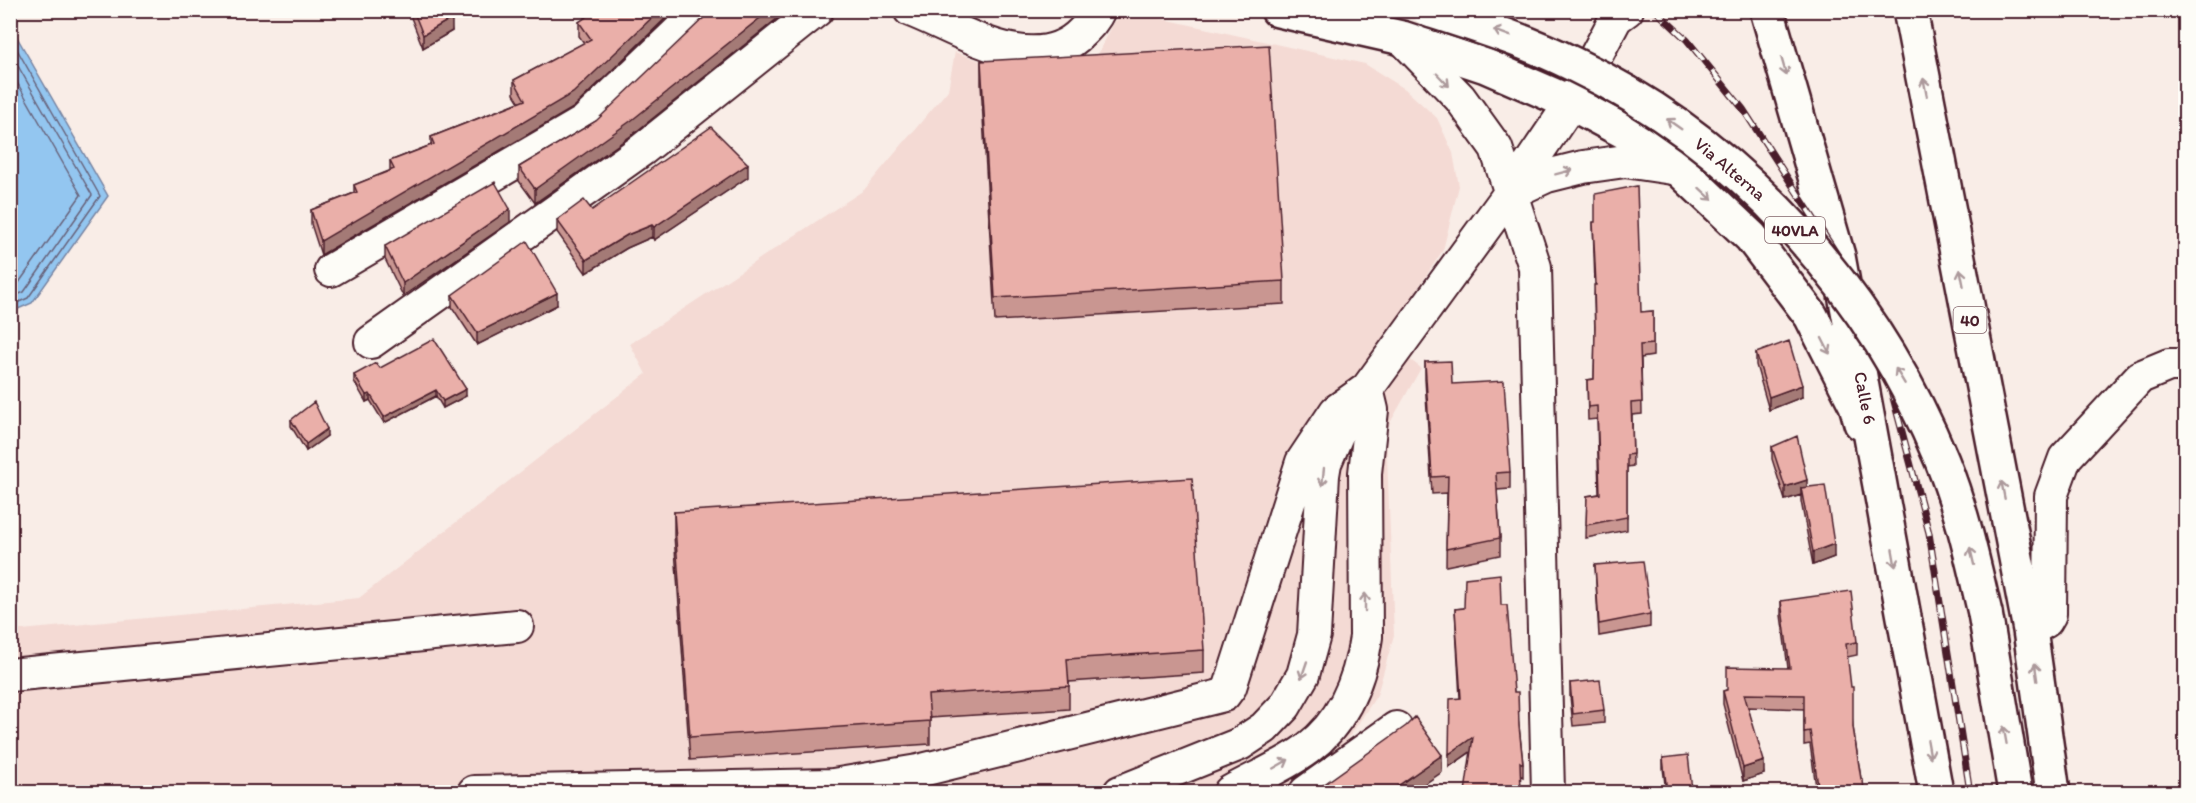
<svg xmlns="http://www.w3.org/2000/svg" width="2196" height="803" font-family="Itim,sans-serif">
<rect width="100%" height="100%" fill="#f9ede7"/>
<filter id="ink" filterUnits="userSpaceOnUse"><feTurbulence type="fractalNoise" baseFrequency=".0167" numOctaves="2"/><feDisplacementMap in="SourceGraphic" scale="12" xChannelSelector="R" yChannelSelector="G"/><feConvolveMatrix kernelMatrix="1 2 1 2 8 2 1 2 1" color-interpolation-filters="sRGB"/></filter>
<g filter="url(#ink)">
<!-- built -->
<path fill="#f4dad4" d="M 1120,11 L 1128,11 L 1365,64 L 1405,89 L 1437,118 L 1453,153 L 1459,186 L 1443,250 L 1384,340 L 1421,368 L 1386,430 L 1394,635 L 1377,695 L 1335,759 L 1286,792 L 11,792 L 11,631 L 359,598 L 646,374 L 630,344 L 864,190 L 948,90 L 955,52 L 1000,68 L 1081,64 L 1099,52 Z"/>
<!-- water -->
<path fill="#93c6f0" stroke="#7683a1" stroke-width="1.5" d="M 10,25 L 108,196 L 32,303 L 11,312 Z"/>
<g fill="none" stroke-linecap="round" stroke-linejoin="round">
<!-- shore -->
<path stroke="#67627a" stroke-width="1.5" d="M 10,37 L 100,196 L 28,298 L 10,306
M 10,52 L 92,195 L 24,292 L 10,298
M 10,70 L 81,195 L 18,284 L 10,288"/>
<defs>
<path id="minor" d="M 910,10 C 960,29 1035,81 1082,32 C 1089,25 1095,19 1099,10
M 1402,38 L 1460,98 L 1496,148 L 1535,267 L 1548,792
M 1510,193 L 1547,176 L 1583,167 L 1625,161 L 1679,169
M 331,270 L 584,122 L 701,10
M 371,342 L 643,149 L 817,10
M 2030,630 L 2046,621 L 2050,614 L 2051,496 L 2065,458 L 2140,377 L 2169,365 L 2186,365
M 10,675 L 517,626
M 474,792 L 833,785 L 918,771 L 1224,695 L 1230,687 L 1302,462 L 1336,411 L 1367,389
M 1120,792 L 1240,744 L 1264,728 L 1285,706 L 1303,675 L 1314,635 L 1323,475 L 1325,463 L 1347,412 L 1367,389 L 1510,193 L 1571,103 L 1616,18 L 1627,10
M 1230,792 C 1255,778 1284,766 1307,749 C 1343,722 1360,680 1366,637 L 1365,473 L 1372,410 L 1367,389
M 1306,792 L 1396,728"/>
<path id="major" d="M 1278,10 L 1402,38 L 1486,66 L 1571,103 L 1627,133 L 1679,169 L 1751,237 L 1811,316 L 1856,405 L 1861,423
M 1985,613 L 2015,792"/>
<path id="highway" d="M 1767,10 L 1838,256 L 1936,792
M 1910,10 L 2030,630 L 2053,792"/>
</defs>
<!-- minor casing -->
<use href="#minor" stroke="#4a1f2b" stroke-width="36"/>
<!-- major casing -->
<use href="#major" stroke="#4a1f2b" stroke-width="38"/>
<!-- highway casing -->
<use href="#highway" stroke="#4a1f2b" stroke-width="38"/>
<!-- minor -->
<use href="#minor" stroke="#fdfcf7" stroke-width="32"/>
<!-- major -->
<use href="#major" stroke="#fdfcf7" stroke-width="33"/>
<!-- highway -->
<use href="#highway" stroke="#fdfcf7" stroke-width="33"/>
<defs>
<path id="rail" d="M 1655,10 L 1687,40 L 1743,109 L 1838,256 L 1891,390 L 1929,533 L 1970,792"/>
</defs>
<!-- rail casing -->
<use href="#rail" stroke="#4a1f2b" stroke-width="7"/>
<!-- rail -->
<use href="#rail" stroke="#fdfcf7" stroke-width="4.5" stroke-dasharray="14" stroke-linecap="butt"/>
<defs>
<path id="major-bridge" d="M 1429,10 C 1478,26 1527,41 1573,64 C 1740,143 1872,291 1942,461 C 1962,510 1973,562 1985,613"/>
</defs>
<!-- major-bridge casing -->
<use href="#major-bridge" stroke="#4a1f2b" stroke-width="38" stroke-linecap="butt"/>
<!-- major-bridge -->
<use href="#major-bridge" stroke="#fdfcf7" stroke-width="33"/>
</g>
<!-- wall -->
<path fill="#c99691" stroke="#4a1f2b" stroke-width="1.5" d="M 408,10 L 448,10 L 452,31 L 423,48 Z
M 594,10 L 674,10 L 573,108 L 321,255 L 311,224 L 311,210 L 354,193 L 354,185 L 390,171 L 390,161 L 431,145 L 431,137 L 519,102 L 514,94 L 514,80 L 584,43 L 579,36 L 579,22 L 595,12 Z
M 981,61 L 1284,281 L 1284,304 L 995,321 L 981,84 Z
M 596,121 L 632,135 L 535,203 L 519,181 L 519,167 Z
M 748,177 L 654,240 L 652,237 L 627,248 L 586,273 L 557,232 L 557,220 L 592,210 Z
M 510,222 L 403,296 L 385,259 L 385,246 Z
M 1593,222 L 1641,312 L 1653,311 L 1653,356 L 1641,358 L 1642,414 L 1632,415 L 1633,466 L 1627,467 L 1627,530 L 1586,538 L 1587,496 L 1599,494 L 1597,419 L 1588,420 L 1587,380 L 1594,379 L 1595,334 L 1594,298 L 1595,285 Z
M 452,295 L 557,305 L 477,345 L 452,307 Z
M 1756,353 L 1802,397 L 1769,410 L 1756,365 Z
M 1425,362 L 1452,384 L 1510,472 L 1510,489 L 1497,490 L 1500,538 L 1500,555 L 1446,566 L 1447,493 L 1432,494 L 1425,379 Z
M 380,368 L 466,396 L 443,408 L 436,396 L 384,423 L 370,400 L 366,402 L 354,381 L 354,375 Z
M 291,420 L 327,436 L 306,451 L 291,426 Z
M 1772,447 L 1807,487 L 1834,557 L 1813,565 L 1801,501 L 1801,495 L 1785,500 L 1772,459 Z
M 674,512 L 1204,650 L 1204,673 L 1069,682 L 1069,709 L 930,718 L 930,744 L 690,760 L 674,535 Z
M 1595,565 L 1650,614 L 1650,627 L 1599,636 Z
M 1781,601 L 1857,642 L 1857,655 L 1847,657 L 1853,727 L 1861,779 L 1816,787 L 1810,744 L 1804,745 L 1804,709 L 1748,707 L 1764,774 L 1743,781 L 1723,704 L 1723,691 L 1788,668 L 1781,615 Z
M 1501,605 L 1519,726 L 1523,764 L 1523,777 L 1471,752 L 1449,767 L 1460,698 L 1455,609 Z
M 1570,683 L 1604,710 L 1604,723 L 1573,726 L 1570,696 Z
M 1663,758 L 1692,790 L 1698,792 L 1666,792 L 1663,768 Z"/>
<!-- shaded-wall -->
<path fill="#a47a76" stroke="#4a1f2b" stroke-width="1.5" d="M 660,10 L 674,10 L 573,108 L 321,255 L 321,241 Z
M 770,10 L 788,10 L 632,135 L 535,203 L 535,189 Z
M 452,18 L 452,31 L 423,48 L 423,35 Z
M 748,164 L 748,177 L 654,240 L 654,227 Z
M 510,209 L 510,222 L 403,296 L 403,283 Z
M 652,225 L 652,237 L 627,248 L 586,273 L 586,260 L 627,235 Z
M 557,293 L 557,305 L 477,345 L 477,333 Z
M 1802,385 L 1802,397 L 1769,410 L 1769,397 Z
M 466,389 L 466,396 L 443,408 L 443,401 Z
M 436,390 L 436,396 L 384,423 L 384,417 Z
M 370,394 L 370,400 L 366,402 L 366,395 Z
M 327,429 L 327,436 L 306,451 L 306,444 Z
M 1807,480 L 1807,492 L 1801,488 L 1801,495 L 1785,500 L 1785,487 Z
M 1834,544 L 1834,557 L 1813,565 L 1813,552 Z
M 1473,737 L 1473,750 L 1449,767 L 1449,754 Z
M 1442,755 L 1442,772 L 1413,792 L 1389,792 Z
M 1764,761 L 1764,774 L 1743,781 L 1743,768 Z"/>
<!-- building -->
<path fill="#eaafa9" stroke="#4a1f2b" stroke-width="1.5" d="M 413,10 L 448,10 L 452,18 L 423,35 Z
M 597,10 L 660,10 L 573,93 L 321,241 L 311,210 L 357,192 L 354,185 L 394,169 L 390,161 L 434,144 L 431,137 L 525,100 L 514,80 L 591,39 L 579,22 Z
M 712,10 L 770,10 L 632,120 L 535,189 L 519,167 L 596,121 Z
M 1269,45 L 1284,281 L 995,298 L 981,61 Z
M 711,127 L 748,164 L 654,227 L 652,225 L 627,235 L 586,260 L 557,220 L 584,200 L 592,210 Z
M 495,182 L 510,209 L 403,283 L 385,246 Z
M 1637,186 L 1641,312 L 1653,311 L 1653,344 L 1640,345 L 1642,402 L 1631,403 L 1633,454 L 1627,455 L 1627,517 L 1586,525 L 1587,496 L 1600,494 L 1597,406 L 1588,407 L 1587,380 L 1594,379 L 1595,327 L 1594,285 L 1596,285 L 1593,222 L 1595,222 L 1595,194 Z
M 527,241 L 557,293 L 477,333 L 452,295 Z
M 434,339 L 466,389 L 443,401 L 436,390 L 384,417 L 370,394 L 366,395 L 354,375 L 376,363 L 380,368 Z
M 1789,341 L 1802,385 L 1769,397 L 1756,353 Z
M 1451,361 L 1452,384 L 1504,381 L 1510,472 L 1496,473 L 1500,538 L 1446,549 L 1448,476 L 1432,477 L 1425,362 Z
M 314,402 L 327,429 L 306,444 L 291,420 Z
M 1797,436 L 1807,480 L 1785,487 L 1772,447 Z
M 1192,478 L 1204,650 L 1067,659 L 1069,686 L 928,695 L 930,721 L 690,737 L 674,512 Z
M 1825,485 L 1834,544 L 1813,552 L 1801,488 Z
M 1643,561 L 1650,614 L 1599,624 L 1595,565 Z
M 1500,574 L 1501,605 L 1507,605 L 1514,692 L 1518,692 L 1519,726 L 1523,764 L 1520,762 L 1521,792 L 1465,792 L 1473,737 L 1449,754 L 1450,699 L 1461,698 L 1455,609 L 1464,608 L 1465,578 Z
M 1851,591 L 1857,642 L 1846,644 L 1851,687 L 1853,687 L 1853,727 L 1861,779 L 1863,779 L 1864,792 L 1805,792 L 1805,789 L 1818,786 L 1810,731 L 1804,732 L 1804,695 L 1744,694 L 1764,761 L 1743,768 L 1723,691 L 1727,690 L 1727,667 L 1790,668 L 1781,601 Z
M 1600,680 L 1604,710 L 1573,714 L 1570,683 Z
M 1415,717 L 1442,755 L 1389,792 L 1304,792 L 1316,790 L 1406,726 Z
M 1688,755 L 1692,790 L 1697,788 L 1698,792 L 1667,792 L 1663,758 Z"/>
<!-- one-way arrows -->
<defs><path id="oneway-shaft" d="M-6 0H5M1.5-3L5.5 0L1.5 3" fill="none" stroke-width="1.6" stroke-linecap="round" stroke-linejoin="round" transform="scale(1.5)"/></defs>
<g stroke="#ac999b">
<use href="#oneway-shaft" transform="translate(1502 33) rotate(-160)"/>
<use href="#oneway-shaft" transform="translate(1784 67) rotate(74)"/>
<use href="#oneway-shaft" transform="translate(1443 80) rotate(46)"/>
<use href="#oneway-shaft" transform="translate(1925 87) rotate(-101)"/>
<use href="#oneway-shaft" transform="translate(1674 124) rotate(-145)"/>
<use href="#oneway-shaft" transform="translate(1564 172) rotate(-15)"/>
<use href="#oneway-shaft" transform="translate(1706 194) rotate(43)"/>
<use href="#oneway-shaft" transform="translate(1962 278) rotate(-101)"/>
<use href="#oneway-shaft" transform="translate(1826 346) rotate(63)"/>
<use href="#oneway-shaft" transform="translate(1900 376) rotate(-121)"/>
<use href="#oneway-shaft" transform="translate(1323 477) rotate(96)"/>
<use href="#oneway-shaft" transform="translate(2003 490) rotate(-101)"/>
<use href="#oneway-shaft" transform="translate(1972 556) rotate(-103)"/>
<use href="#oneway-shaft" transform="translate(1894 558) rotate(80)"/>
<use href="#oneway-shaft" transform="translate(1365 602) rotate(-90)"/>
<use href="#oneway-shaft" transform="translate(1304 670) rotate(109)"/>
<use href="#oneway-shaft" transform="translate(2036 672) rotate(-98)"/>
<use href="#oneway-shaft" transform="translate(2005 735) rotate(-100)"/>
<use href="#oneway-shaft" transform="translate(1929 749) rotate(80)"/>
<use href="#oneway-shaft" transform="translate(1281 764) rotate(-30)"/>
</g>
</g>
<g text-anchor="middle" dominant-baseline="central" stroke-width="4.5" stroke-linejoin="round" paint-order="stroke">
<!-- shield labels -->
<g fill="#fdfcf7" stroke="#806168" stroke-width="1.5">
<rect x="1765" y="217" width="60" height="26" rx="4.5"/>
<rect x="1953.5" y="307" width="33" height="26" rx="4.5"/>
</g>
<g font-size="16" font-weight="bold" fill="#4a1f2b">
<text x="1795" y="230">40VLA</text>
<text x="1970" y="320">40</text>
</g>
<!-- street labels -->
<g font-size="18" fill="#4a1f2b" stroke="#fdfcf7">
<text transform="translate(1730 169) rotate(40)">Via Alterna</text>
<text transform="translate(1865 398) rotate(79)">Calle 6</text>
</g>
</g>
<!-- margin -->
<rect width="2196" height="803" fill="none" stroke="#fdfcf7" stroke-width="36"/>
<rect x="18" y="18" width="2160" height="767" fill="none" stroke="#4a1f2b" stroke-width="2" filter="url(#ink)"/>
</svg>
